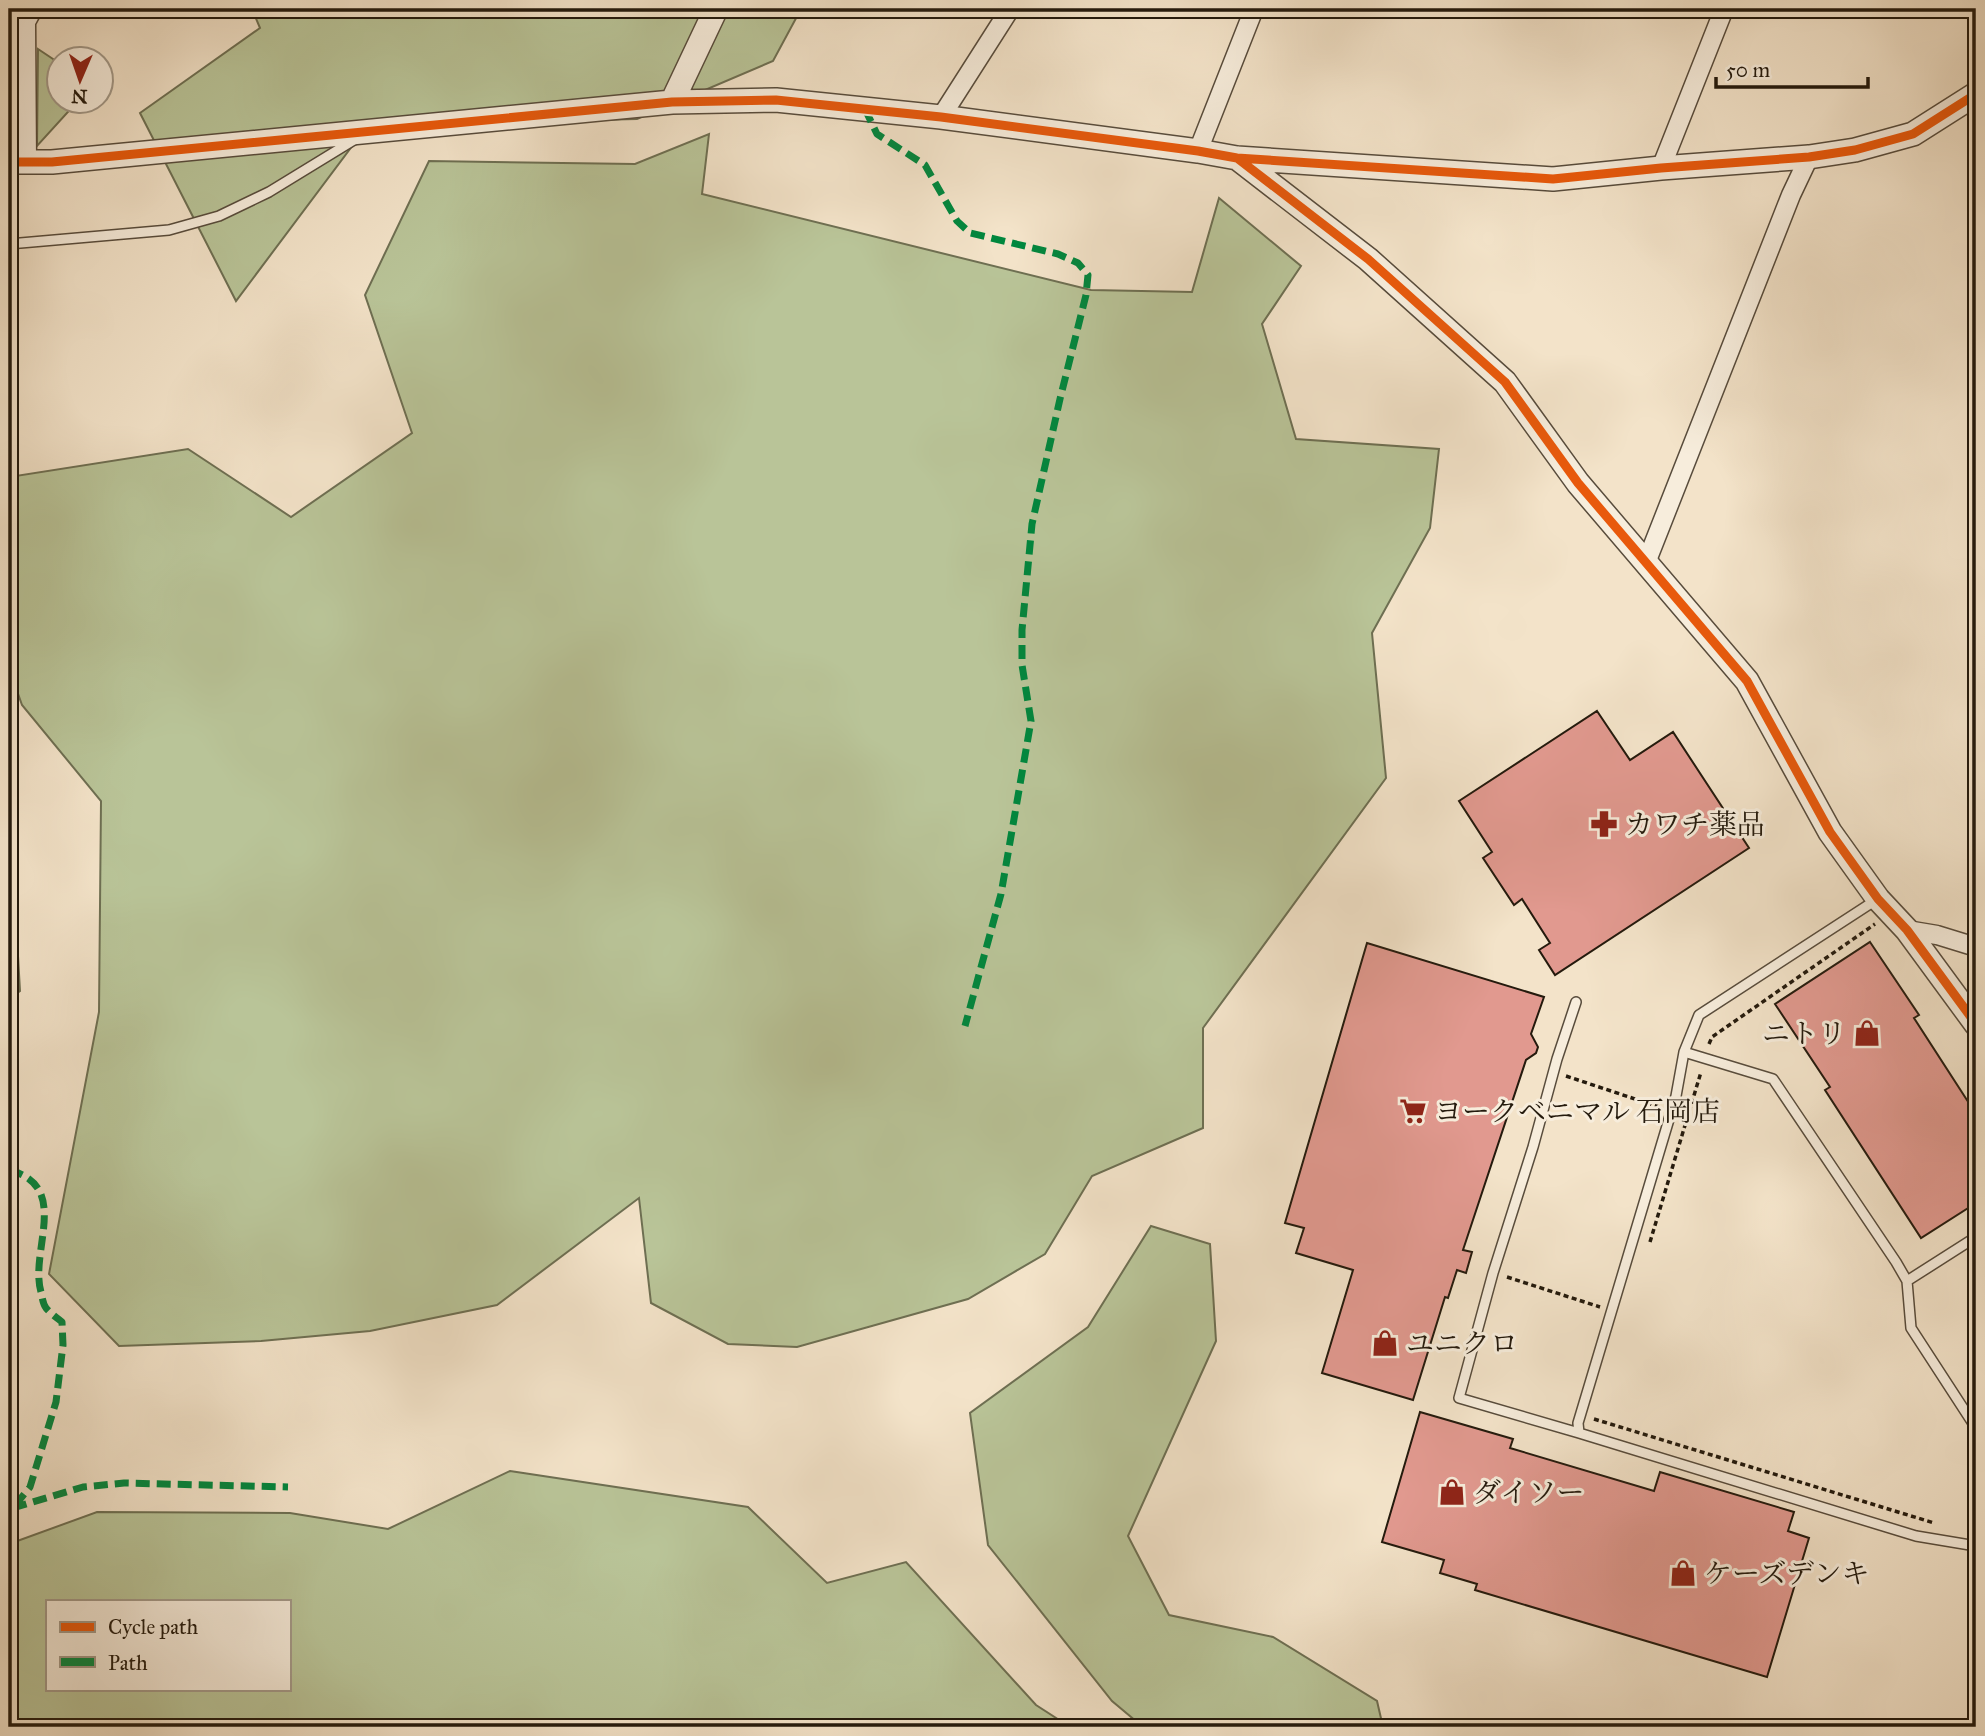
<svg xmlns="http://www.w3.org/2000/svg" width="1985" height="1736" font-family="'IM FELL Great Primer','Noto Serif JP',serif">
<rect width="100%" height="100%" fill="#f3e3c9"/>
<filter id="stains"><feTurbulence type="fractalNoise" baseFrequency=".00286" numOctaves="4"/><feColorMatrix values="0 0 0 0 .2 0 0 0 0 .09 0 0 0 0 .02 0 0 0 .5 -.17"/></filter>
<radialGradient id="worn" r=".72"><stop offset=".6" stop-color="#630" stop-opacity="0"/><stop offset="1" stop-color="#630" stop-opacity=".3"/></radialGradient>
<!-- green -->
<path fill="#b9c498" stroke="#6e6f52" stroke-width="2" fill-rule="evenodd" d="M 252,9 L 801,9 L 773,61 L 637,119 L 368,125 L 236,301 L 140,113 L 260,28 Z
M 38,49 L 59,63 L 60,102 L 77,102 L 37,146 Z
M 709,134 L 702,194 L 1091,290 L 1192,292 L 1219,198 L 1301,266 L 1262,324 L 1296,439 L 1439,449 L 1430,528 L 1372,633 L 1386,778 L 1203,1028 L 1203,1128 L 1092,1176 L 1045,1254 L 968,1299 L 797,1347 L 728,1344 L 651,1303 L 639,1198 L 497,1305 L 370,1331 L 261,1341 L 119,1346 L 49,1274 L 99,1012 L 101,801 L 22,705 L 9,668 L 9,477 L 188,449 L 291,517 L 412,433 L 365,295 L 429,161 L 635,164 Z
M 9,828 L 11,833 L 20,991 L 9,999 Z
M 1151,1226 L 1210,1244 L 1216,1341 L 1128,1536 L 1169,1615 L 1273,1637 L 1377,1701 L 1383,1727 L 1143,1727 L 1112,1701 L 988,1545 L 970,1413 L 1088,1327 Z
M 510,1471 L 748,1507 L 827,1583 L 906,1562 L 1036,1705 L 1070,1727 L 9,1727 L 9,1544 L 97,1512 L 290,1513 L 388,1529 ZM 289,1601 L 289,1689 L 47,1689 L 47,1601 Z"/>
<!-- building -->
<path fill="#e1998f" stroke="#241a0d" stroke-width="2" d="M 1597,711 L 1630,760 L 1673,732 L 1749,848 L 1555,975 L 1539,950 L 1550,943 L 1522,899 L 1514,905 L 1483,858 L 1492,852 L 1459,801 Z
M 1870,942 L 1919,1015 L 1914,1018 L 1976,1114 L 1976,1203 L 1921,1238 L 1825,1090 L 1830,1087 L 1775,1004 Z
M 1367,943 L 1544,997 L 1531,1034 L 1538,1047 L 1536,1053 L 1526,1060 L 1463,1250 L 1472,1252 L 1466,1273 L 1457,1270 L 1448,1298 L 1445,1297 L 1413,1400 L 1322,1373 L 1353,1270 L 1296,1253 L 1304,1228 L 1285,1223 Z
M 1420,1412 L 1513,1439 L 1510,1448 L 1654,1491 L 1660,1472 L 1794,1512 L 1788,1531 L 1809,1538 L 1767,1677 L 1475,1590 L 1477,1584 L 1440,1573 L 1444,1560 L 1382,1542 Z"/>
<g fill="none" stroke-linecap="round" stroke-linejoin="round">
<defs>
<path id="service" d="M 9,244 L 169,230 L 219,216 L 269,192 L 354,140
M 1876,900 L 1699,1015 L 1684,1052 L 1676,1096 L 1578,1423 L 1579,1433 L 1916,1536 L 1976,1546
M 1576,1002 L 1557,1059 L 1533,1147 L 1493,1273 L 1459,1398 L 1579,1433
M 1684,1052 L 1773,1079 L 1896,1262 L 1907,1281 L 1911,1328 L 1976,1428
M 1907,1281 L 1976,1237"/>
<path id="minor" d="M 941,117 L 1010,9
M 1198,151 L 1254,9
M 27,162 L 26,22 L 33,9
M 1661,168 L 1724,9
M 1646,563 L 1791,195 L 1809,157
M 1907,930 L 1937,935 L 1976,947"/>
<path id="tertiary" d="M 672,102 L 716,9
M 1237,158 L 1368,259 L 1505,382 L 1578,483 L 1747,681 L 1830,832 L 1878,899 L 1907,930 L 1976,1024
M 9,162 L 52,162 L 672,102 L 776,100 L 941,117 L 1198,151 L 1237,158 L 1553,179 L 1661,168 L 1809,157 L 1855,150 L 1913,134 L 1976,94"/>
</defs>
<!-- service casing -->
<use href="#service" stroke="#584c3c" stroke-width="12"/>
<!-- minor casing -->
<use href="#minor" stroke="#584c3c" stroke-width="21"/>
<!-- tertiary casing -->
<use href="#tertiary" stroke="#584c3c" stroke-width="26"/>
<!-- path -->
<path stroke="#241a0d" stroke-width="3.5" stroke-dasharray="5 3.5" stroke-linecap="butt" d="M 1709,1044 L 1712,1037 L 1875,924
M 1566,1076 L 1659,1107
M 1650,1242 L 1701,1072
M 1507,1277 L 1600,1307
M 1594,1419 L 1934,1523"/>
<!-- service -->
<use href="#service" stroke="#f7eddc" stroke-width="9"/>
<!-- minor -->
<use href="#minor" stroke="#f7eddc" stroke-width="18"/>
<!-- tertiary -->
<use href="#tertiary" stroke="#f7eddc" stroke-width="23"/>
<!-- quiet -->
<path stroke="#00873e" stroke-width="7" stroke-dasharray="14 7" stroke-linecap="butt" d="M 865,109 L 877,134 L 925,165 L 957,221 L 970,233 L 1058,254 L 1078,263 L 1088,275 L 1086,295 L 1060,399 L 1032,524 L 1022,630 L 1022,665 L 1031,721 L 1001,894 L 965,1026
M 9,1170 C 72,1186 29,1251 41,1292 C 42,1297 43,1304 46,1308 C 50,1313 57,1318 62,1322 L 63,1345 L 56,1402 L 30,1487 L 13,1508 L 9,1509
M 13,1508 L 83,1487 L 124,1483 L 288,1487"/>
<defs>
<path id="cycleway" d="M 1237,158 L 1368,259 L 1505,382 L 1578,483 L 1747,681 L 1830,832 L 1878,899 L 1907,930 L 1976,1024
M 9,162 L 52,162 L 672,102 L 776,100 L 941,117 L 1198,151 L 1237,158 L 1553,179 L 1661,168 L 1809,157 L 1855,150 L 1913,134 L 1976,94"/>
</defs>
<!-- cycleway casing -->
<use href="#cycleway" stroke="#f7eddc" stroke-width="13"/>
<!-- cycleway -->
<use href="#cycleway" stroke="#e8590c" stroke-width="9"/>
</g>
<!-- icons -->
<defs>
<symbol id="pharmacy-bare" viewBox="-9 -9 18 18"><path d="M-2-6h4v4h4v4h-4v4h-4v-4h-4v-4h4Z" fill="#8f2418" stroke="#f7eddc" stroke-width="2.5" paint-order="stroke"/></symbol>
<symbol id="shop-bare" viewBox="-9 -9 18 18"><path d="M-5-2.5h2.3a2.7 3.5 0 0 1 5.4 0H5L5.5 6h-11ZM-1.5-2.5h3a1.5 2.3 0 0 0-3 0Z" fill="#8f2418" stroke="#f7eddc" stroke-width="2.5" paint-order="stroke"/></symbol>
<symbol id="supermarket-bare" viewBox="-9 -9 18 18"><path d="M-6-5.5h2.5l.6 2H6L4.5 2H-2.5L-4.4-4H-6ZM-1.5 3.2a1.3 1.3 0 1 0 .1 0ZM3 3.2a1.3 1.3 0 1 0 .1 0Z" fill="#8f2418" stroke="#f7eddc" stroke-width="2.5" paint-order="stroke"/></symbol>
</defs>
<g fill-rule="evenodd">
<use href="#pharmacy-bare" x="1585" y="805" width="38" height="38"/>
<use href="#shop-bare" x="1848" y="1014" width="38" height="38"/>
<use href="#supermarket-bare" x="1394" y="1092" width="38" height="38"/>
<use href="#shop-bare" x="1366" y="1324" width="38" height="38"/>
<use href="#shop-bare" x="1433" y="1473" width="38" height="38"/>
<use href="#shop-bare" x="1664" y="1554" width="38" height="38"/>
</g>
<g text-anchor="middle" dominant-baseline="central" stroke-width="6" stroke-linejoin="round" paint-order="stroke">
<!-- poi labels -->
<g font-size="28" fill="#241a0d" stroke="#f7eddc" text-anchor="start">
<text x="1625" y="824">カワチ薬品</text>
<text x="1846" y="1033" text-anchor="end">ニトリ</text>
<text x="1434" y="1111">ヨークベニマル 石岡店</text>
<text x="1406" y="1343">ユニクロ</text>
<text x="1473" y="1492">ダイソー</text>
<text x="1704" y="1573">ケーズデンキ</text>
</g>
</g>
<!-- margin -->
<rect width="1985" height="1736" fill="none" stroke="#f3e3c9" stroke-width="35"/>
<rect x="10" y="10" width="1964" height="1715" fill="none" stroke="#241a0d" stroke-width="3.5"/>
<rect x="18" y="18" width="1950" height="1701" fill="none" stroke="#241a0d" stroke-width="2"/>
<!-- legend -->
<rect x="46" y="1600" width="245" height="91" fill="#f7eddc" stroke="#a39989" stroke-width="2"/>
<rect x="60" y="1622" width="35" height="10" fill="#e8590c" stroke="#a39989" stroke-width="2"/>
<text x="108" y="1634" font-size="21" fill="#241a0d">Cycle path</text>
<rect x="60" y="1657" width="35" height="10" fill="#00873e" stroke="#a39989" stroke-width="2"/>
<text x="108" y="1670" font-size="21" fill="#241a0d">Path</text>
<!-- north arrow -->
<g transform="translate(80 80) rotate(182)"><circle r="33" fill="#f7eddc" stroke="#a39989" stroke-width="2"/>
<path d="M0-5L12 26L0 18L-12 26Z" fill="#8f2418"/>
<text y="-10" font-size="19" font-weight="bold" text-anchor="middle" fill="#241a0d">N</text>
</g>
<!-- scale -->
<path d="M1716 77v10h152v-10" fill="none" stroke="#241a0d" stroke-width="3.5"/>
<text x="1726" y="77" font-size="21" fill="#241a0d" stroke="#f7eddc" stroke-width="5" paint-order="stroke">50 m</text>
<rect width="100%" height="100%" filter="url(#stains)"/>
<rect width="100%" height="100%" fill="url(#worn)"/>
</svg>
